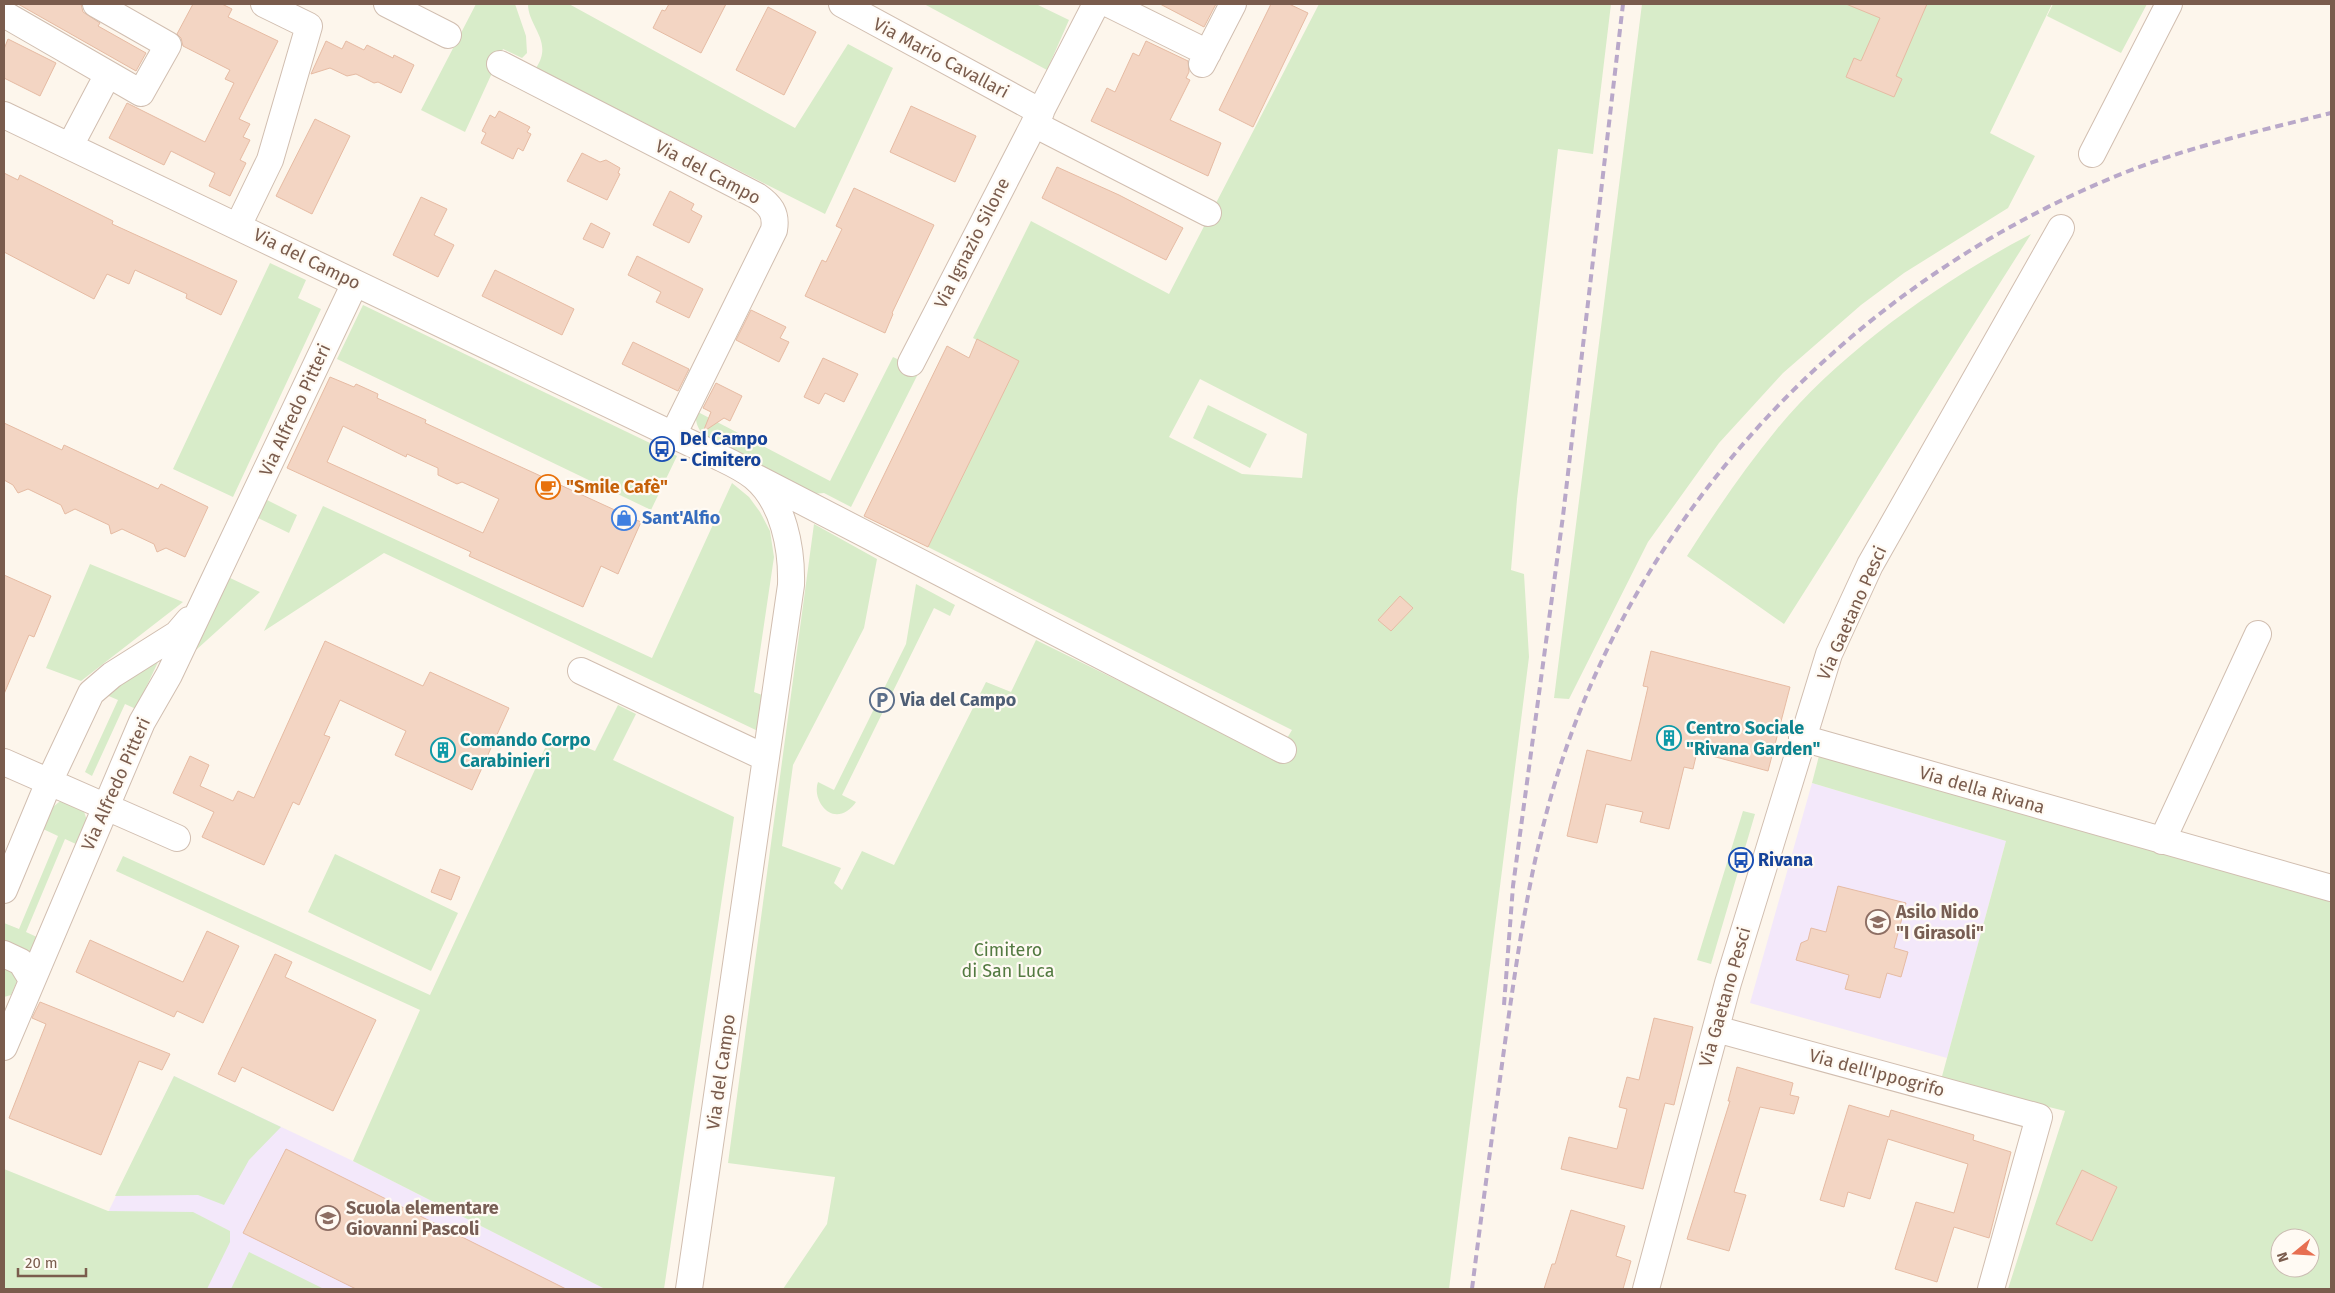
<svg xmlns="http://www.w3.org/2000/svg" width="2335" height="1293" font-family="'Fira Sans',sans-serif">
<rect width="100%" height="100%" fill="#fdf6ec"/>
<!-- education -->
<path fill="#f3e8fa" d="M 1812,783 L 2006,841 L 1947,1058 L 1750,1003 Z
M 174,1076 L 353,1161 L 605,1289 L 71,1289 Z"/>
<!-- green -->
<path fill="#d8ecc9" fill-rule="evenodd" d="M 476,4 L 515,4 L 526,36 L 527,53 L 522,58 L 503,49 L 465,132 L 421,110 Z
M 528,4 L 569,4 L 795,128 L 848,44 L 893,68 L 825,214 L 536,68 C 554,41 528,27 528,4 Z
M 924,4 L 1036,4 L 1069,20 L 1047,70 Z
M 1319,4 L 1611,4 L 1593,154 L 1558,149 L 1517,499 L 1511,570 L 1524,574 L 1529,657 L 1449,1289 L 783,1289 L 827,1224 L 835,1177 L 728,1163 L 814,524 L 877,559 L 864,628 L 793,765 L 782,846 L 841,868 L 834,883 L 842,890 L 862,851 L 894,865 L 986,682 L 1011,692 L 1036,640 L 1275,758 L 1292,730 L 928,547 L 1018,362 L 973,338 L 1031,221 L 1169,294 ZM 1200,379 L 1307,434 L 1302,478 L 1242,474 L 1169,437 Z
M 1642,4 L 2052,4 L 1990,133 L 2035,156 L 2008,208 L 1904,273 L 1861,305 L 1783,373 L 1719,443 L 1648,542 L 1569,699 L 1554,698 Z
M 2053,4 L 2147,4 L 2121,53 L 2047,16 Z
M 2031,234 L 1784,624 L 1687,556 C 1715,512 1744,469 1777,429 C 1840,352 1943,280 2031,234 Z
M 270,263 L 306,280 L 298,298 L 321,309 L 233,497 L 173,469 Z
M 363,305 L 677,456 L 651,510 L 337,359 Z
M 893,357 L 920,370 L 851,507 L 824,493 L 813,494 L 703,435 C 697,427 695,421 696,411 L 830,481 Z
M 1208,405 L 1267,434 L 1250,468 L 1193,438 Z
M 732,483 L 749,497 L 760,512 L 770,531 L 774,557 L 754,692 L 767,697 L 760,732 L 384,553 L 264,631 L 323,506 L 652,658 Z
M 265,499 L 297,515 L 289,533 L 256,517 Z
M 90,564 L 183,602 L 81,681 L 46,668 Z
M 228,577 L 260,592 L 196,650 Z
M 916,584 L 955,605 L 950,616 L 934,608 L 842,795 L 856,802 C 854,805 850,809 847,811 C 828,823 812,798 818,782 L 834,790 L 906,644 Z
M 158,662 L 136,709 L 125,704 L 92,776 L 85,772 L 118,700 L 104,694 Z
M 618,705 L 636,714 L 613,760 L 734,817 L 664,1289 L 605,1289 L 353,1161 L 420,1010 L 116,871 L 123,856 L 430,995 L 552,733 L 595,751 Z
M 1820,752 L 2137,843 L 2331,902 L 2331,1289 L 2008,1289 L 2065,1111 L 1941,1080 L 2006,841 L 1812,783 ZM 2280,1238 L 2310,1238 L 2310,1268 L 2280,1268 Z
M 65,797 L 82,805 L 87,821 L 78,845 L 65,839 L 26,932 L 39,938 L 30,953 L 23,956 L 4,949 L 4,923 L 19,929 L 58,836 L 43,829 L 53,807 Z
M 1743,811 L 1755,814 L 1711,964 L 1697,960 Z
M 335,854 L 458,913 L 431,971 L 308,912 Z
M 4,965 L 15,974 L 18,979 L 11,995 L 4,997 Z
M 174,1076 L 281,1127 L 249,1160 L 224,1205 L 198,1195 L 115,1196 Z
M 4,1169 L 108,1211 L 193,1212 L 230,1231 L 230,1242 L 207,1289 L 4,1289 Z
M 249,1252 L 324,1289 L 325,1289 L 231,1289 Z"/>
<!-- building -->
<path fill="#f3d5c3" stroke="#e6bba3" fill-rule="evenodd" d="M 18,4 L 81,4 L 83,12 L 100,23 L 98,26 L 146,53 L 136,71 Z
M 193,4 L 222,4 L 232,9 L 228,17 L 278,41 L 239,119 L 250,124 L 243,137 L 250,140 L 240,160 L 246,163 L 230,196 L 209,186 L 215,173 L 171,151 L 164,165 L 109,138 L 127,103 L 205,142 L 234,83 L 225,79 L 230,70 L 183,46 L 181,38 L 177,34 Z
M 669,4 L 726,4 L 701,53 L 653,28 L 662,10 L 665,11 Z
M 1160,4 L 1216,4 L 1204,27 Z
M 1271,4 L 1289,4 L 1308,13 L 1253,127 L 1219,110 Z
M 1846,4 L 1927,4 L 1896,76 L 1902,79 L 1894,97 L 1846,77 L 1854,58 L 1861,61 L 1880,18 Z
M 768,7 L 816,32 L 784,95 L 736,70 Z
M 8,39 L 56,63 L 40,96 L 4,78 L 4,49 Z
M 326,41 L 342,49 L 346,41 L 364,50 L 367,45 L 393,58 L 394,55 L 414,65 L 401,93 L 378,82 L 374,83 L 356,74 L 347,76 L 330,68 L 311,74 Z
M 1146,41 L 1188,61 L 1189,72 L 1186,78 L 1190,80 L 1170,120 L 1221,143 L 1208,176 L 1091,121 L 1107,88 L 1115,92 L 1133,53 L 1139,56 Z
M 911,106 L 976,136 L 955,182 L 890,152 Z
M 499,111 L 530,127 L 527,132 L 531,134 L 523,151 L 518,148 L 513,159 L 481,143 L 486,133 L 482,131 L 490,115 L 495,118 Z
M 315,119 L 350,136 L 312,214 L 276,196 Z
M 582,153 L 600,162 L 606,160 L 620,168 L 618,173 L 620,174 L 607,200 L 567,181 Z
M 1057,167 L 1119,195 L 1183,228 L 1166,260 L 1042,198 Z
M 4,173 L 18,180 L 20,175 L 113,221 L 112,224 L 237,281 L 221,315 L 186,298 L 187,294 L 135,270 L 129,284 L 107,274 L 94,299 L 4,252 Z
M 854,188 L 934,225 L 892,313 L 893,314 L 885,333 L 805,296 L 822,260 L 826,262 L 842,229 L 836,226 Z
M 670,191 L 694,204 L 691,210 L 702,216 L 689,243 L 653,225 Z
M 421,197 L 447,209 L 434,235 L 454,245 L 438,277 L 393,255 Z
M 591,223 L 610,233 L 603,248 L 583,239 Z
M 637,256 L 703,289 L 689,318 L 656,302 L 661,292 L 628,275 Z
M 495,270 L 574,309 L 562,335 L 482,296 Z
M 751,310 L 786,327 L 780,338 L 789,342 L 779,362 L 736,340 Z
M 977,339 L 1019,361 L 928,547 L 864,516 L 947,346 L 969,358 Z
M 633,342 L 689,369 L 678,391 L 622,364 Z
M 823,358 L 858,374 L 844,402 L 825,393 L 819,404 L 804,397 Z
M 330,377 L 354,387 L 356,384 L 378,394 L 377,398 L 426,420 L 425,423 L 641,522 L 618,574 L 601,566 L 583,607 L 469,556 L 471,552 L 287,468 ZM 343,426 L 406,457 L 407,454 L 438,468 L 438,475 L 457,484 L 462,482 L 499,499 L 483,533 L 327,462 Z
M 716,383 L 742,396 L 730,421 L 724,418 L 703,432 L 711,412 L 703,408 Z
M 4,423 L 62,450 L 64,445 L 158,489 L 161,484 L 208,507 L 185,557 L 166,548 L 157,552 L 154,544 L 122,529 L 111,534 L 109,525 L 75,509 L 65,514 L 61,505 L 28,489 L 18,493 L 13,485 L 4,480 Z
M 4,575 L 51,596 L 34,637 L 29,635 L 4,694 Z
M 1400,596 L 1413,608 L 1391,631 L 1378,620 Z
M 325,641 L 423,686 L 430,672 L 509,708 L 472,790 L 395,755 L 406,731 L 340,700 L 324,735 L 330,737 L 299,805 L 293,802 L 264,865 L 202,837 L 214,812 L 173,793 L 190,756 L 209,765 L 200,786 L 233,801 L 238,791 L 254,798 Z
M 1651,651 L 1790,687 L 1768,771 L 1697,752 L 1693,769 L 1684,767 L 1669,829 L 1640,822 L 1643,812 L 1606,804 L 1597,843 L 1567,836 L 1587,750 L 1631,761 L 1648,687 L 1643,686 Z
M 440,869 L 460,877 L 451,900 L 431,892 Z
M 1838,886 L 1906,903 L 1894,948 L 1908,952 L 1901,977 L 1887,973 L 1880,998 L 1845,989 L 1849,975 L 1796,960 L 1801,943 L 1808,940 L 1811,928 L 1826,932 Z
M 207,931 L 239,946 L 203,1023 L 177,1011 L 174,1017 L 76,972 L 90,940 L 183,982 Z
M 275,954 L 292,962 L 285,977 L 376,1020 L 333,1111 L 242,1067 L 235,1082 L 218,1074 Z
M 40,1002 L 170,1054 L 162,1070 L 139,1061 L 101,1155 L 9,1118 L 46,1024 L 32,1018 Z
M 1654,1018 L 1693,1027 L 1674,1105 L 1665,1103 L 1643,1189 L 1561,1169 L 1569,1137 L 1617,1149 L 1627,1109 L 1619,1107 L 1627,1077 L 1639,1080 Z
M 1737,1067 L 1793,1083 L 1790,1095 L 1799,1097 L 1794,1114 L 1760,1107 L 1734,1192 L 1746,1195 L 1729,1251 L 1687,1239 L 1730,1101 L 1728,1101 Z
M 1849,1105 L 1889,1117 L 1891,1110 L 1974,1135 L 1973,1140 L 2011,1152 L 1989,1238 L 1954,1227 L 1937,1282 L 1895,1269 L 1916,1202 L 1954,1213 L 1968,1164 L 1888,1139 L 1870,1199 L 1848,1192 L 1844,1207 L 1820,1200 Z
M 286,1149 L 566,1289 L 356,1289 L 243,1233 Z
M 2082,1170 L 2117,1187 L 2092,1241 L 2056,1224 Z
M 1571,1210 L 1625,1226 L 1616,1256 L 1631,1261 L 1623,1289 L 1544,1289 L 1552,1264 L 1555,1264 Z"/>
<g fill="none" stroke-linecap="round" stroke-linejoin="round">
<defs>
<path id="minor" d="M 387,4 L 448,35
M 842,4 L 1041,112
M 1109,4 L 1208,53
M 4,14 L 141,93 L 168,45 L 96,4
M 500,64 L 757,196 C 770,205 777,213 774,230 L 673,435
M 1202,64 L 1233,4
M 4,115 L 713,454 C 727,461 742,467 754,477 C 784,502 792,549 791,585 L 689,1289
M 1034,124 L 1208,213
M 70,146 L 108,74
M 2092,154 L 2169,4
M 238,226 L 270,160 L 309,26 L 264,4
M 911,363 L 1096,4
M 757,478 L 1283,750
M 581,671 L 766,758
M 1802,738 L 2331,888
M 4,762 L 177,838
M 2162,841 L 2258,634
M 4,890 L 49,782 L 91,693 L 112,675 L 177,634 L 189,620
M 4,954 L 21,962 L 32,980
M 1716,1029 L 2039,1117 L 1991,1289
M 4,1047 L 142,722 L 169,675 L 355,283
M 1646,1289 L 1728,983 L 1829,654 L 1870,565 L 2061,228"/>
</defs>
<!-- minor casing -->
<use href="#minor" stroke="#d1beb0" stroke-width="28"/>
<!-- minor -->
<use href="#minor" stroke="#fff" stroke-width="26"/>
<!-- rail -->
<path stroke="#b9a8c9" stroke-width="4" stroke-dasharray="8 5" stroke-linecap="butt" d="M 1504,1005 L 1513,886 L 1563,516 L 1623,4
M 1472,1289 C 1483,1202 1495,1115 1507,1028 C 1518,951 1529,875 1550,800 C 1627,523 1839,294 2102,182 C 2175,150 2254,132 2331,113"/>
</g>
<!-- icons -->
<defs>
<symbol id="bus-ring" viewBox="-11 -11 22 22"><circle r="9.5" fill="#fffaf3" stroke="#1a4fb4" stroke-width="1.5"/><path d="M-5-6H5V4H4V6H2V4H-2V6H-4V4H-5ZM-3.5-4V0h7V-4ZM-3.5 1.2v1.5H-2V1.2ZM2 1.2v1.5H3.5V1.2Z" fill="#1a4fb4"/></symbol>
<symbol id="cafe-ring" viewBox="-11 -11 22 22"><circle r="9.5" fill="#fffaf3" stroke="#e8710a" stroke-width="1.5"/><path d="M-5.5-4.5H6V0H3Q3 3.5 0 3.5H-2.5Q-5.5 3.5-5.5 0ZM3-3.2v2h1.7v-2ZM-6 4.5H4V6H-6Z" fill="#e8710a"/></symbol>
<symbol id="shop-ring" viewBox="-11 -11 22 22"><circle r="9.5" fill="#fffaf3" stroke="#3f7fe0" stroke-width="1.5"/><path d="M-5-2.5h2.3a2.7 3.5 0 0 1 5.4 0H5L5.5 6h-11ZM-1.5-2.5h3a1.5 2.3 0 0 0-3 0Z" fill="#3f7fe0"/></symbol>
<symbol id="parking-ring" viewBox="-11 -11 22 22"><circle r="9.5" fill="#fffaf3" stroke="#5c6f8a" stroke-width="1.5"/><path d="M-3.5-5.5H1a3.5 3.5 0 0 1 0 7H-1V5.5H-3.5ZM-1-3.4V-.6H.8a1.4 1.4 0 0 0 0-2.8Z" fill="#5c6f8a"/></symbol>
<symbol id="building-ring" viewBox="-11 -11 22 22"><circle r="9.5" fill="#fffaf3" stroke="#0f9aa8" stroke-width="1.5"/><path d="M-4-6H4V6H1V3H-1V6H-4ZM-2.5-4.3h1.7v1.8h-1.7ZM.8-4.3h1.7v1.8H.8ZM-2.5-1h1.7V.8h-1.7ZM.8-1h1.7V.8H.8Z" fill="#0f9aa8"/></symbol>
<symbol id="school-ring" viewBox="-11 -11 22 22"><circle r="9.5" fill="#fffaf3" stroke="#8d6e63" stroke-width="1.5"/><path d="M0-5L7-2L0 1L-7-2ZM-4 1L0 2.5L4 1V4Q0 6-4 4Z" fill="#8d6e63"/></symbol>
</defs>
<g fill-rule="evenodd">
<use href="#bus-ring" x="648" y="435" width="28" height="28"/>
<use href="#cafe-ring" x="534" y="473" width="28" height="28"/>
<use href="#shop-ring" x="610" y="504" width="28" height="28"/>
<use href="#parking-ring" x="868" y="686" width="28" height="28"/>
<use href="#building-ring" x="1655" y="724" width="28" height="28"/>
<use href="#building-ring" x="429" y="736" width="28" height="28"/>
<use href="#bus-ring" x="1727" y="846" width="28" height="28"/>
<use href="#school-ring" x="1864" y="908" width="28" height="28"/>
<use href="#school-ring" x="314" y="1204" width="28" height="28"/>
</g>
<g text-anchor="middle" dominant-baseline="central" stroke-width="4.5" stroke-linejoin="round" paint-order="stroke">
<!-- street labels -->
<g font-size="18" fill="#7a5c4d" stroke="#fffaf3">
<text transform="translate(941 58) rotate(28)">Via Mario Cavallari</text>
<text transform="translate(708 172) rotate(28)">Via del Campo</text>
<text transform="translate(972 243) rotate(-63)">Via Ignazio Silone</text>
<text transform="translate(307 259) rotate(26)">Via del Campo</text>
<text transform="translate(295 410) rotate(-65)">Via Alfredo Pitteri</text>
<text transform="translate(1852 613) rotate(-66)">Via Gaetano Pesci</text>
<text transform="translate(116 784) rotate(-66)">Via Alfredo Pitteri</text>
<text transform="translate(1982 790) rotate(16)">Via della Rivana</text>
<text transform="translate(1725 997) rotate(-74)">Via Gaetano Pesci</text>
<text transform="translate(721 1072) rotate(-82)">Via del Campo</text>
<text transform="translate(1877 1073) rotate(15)">Via dell'Ippogrifo</text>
</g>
<!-- transit labels -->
<g font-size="18" font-weight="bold" fill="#164399" stroke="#fffaf3" text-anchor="start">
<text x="680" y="439">Del Campo<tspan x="680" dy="21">- Cimitero</tspan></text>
<text x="1758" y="860">Rivana</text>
</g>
<!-- food labels -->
<g font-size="18" font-weight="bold" fill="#c56008" stroke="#fffaf3" text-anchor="start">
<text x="566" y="487">"Smile Cafè"</text>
</g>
<!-- shop labels -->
<g font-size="18" font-weight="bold" fill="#366cbe" stroke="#fffaf3" text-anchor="start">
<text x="642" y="518">Sant'Alfio</text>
</g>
<!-- service labels -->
<g font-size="18" font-weight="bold" fill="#4e5e75" stroke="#fffaf3" text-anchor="start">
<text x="900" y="700">Via del Campo</text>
</g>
<!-- culture labels -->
<g font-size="18" font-weight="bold" fill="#0d838f" stroke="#fffaf3" text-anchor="start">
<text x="1686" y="728">Centro Sociale<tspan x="1686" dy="21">"Rivana Garden"</tspan></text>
<text x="460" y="740">Comando Corpo<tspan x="460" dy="21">Carabinieri</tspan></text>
</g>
<!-- education labels -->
<g font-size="18" font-weight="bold" fill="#785e54" stroke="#fffaf3" text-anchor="start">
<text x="1896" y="912">Asilo Nido<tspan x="1896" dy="21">"I Girasoli"</tspan></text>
<text x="346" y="1208">Scuola elementare<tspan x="346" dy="21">Giovanni Pascoli</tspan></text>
</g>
<!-- park labels -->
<g font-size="18" fill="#537a41" stroke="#fffaf3">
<text x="1008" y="950">Cimitero<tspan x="1008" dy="21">di San Luca</tspan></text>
</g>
</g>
<!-- border -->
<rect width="2335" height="1293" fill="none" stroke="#7a5c4d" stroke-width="10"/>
<!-- north arrow -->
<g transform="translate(2295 1253) rotate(252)"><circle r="24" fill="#fffaf3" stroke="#cabbb1"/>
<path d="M0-4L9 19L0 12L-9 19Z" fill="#e76f51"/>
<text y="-8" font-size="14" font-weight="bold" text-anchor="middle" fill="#7a5c4d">N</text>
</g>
<!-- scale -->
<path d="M18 1268v8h68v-8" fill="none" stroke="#7a5c4d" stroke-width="2.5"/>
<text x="25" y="1268" font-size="15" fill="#7a5c4d" stroke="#fffaf3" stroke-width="4" paint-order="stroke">20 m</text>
</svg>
